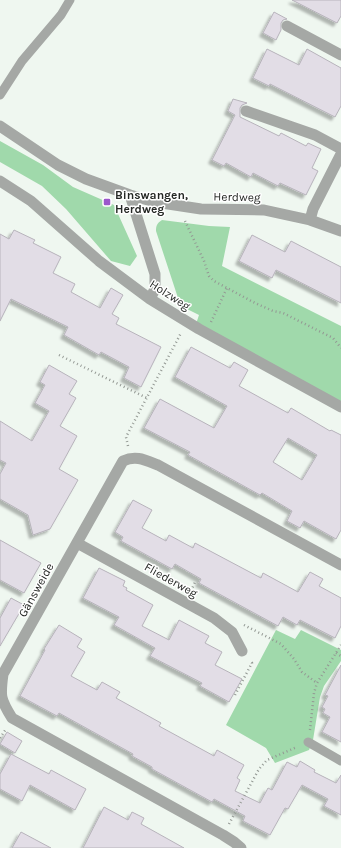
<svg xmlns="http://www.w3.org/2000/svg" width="341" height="848" font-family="Karla,sans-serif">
<defs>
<filter id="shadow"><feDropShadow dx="-3.5" dy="3.5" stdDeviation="1" flood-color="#0004"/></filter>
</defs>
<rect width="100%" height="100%" fill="#eff7f0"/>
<!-- green -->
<path fill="#a0d9ab" d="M 0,141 L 43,165 L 73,187 L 114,205 L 137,256 L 130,266 L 111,261 L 66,209 L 42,186 L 0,162 Z
M 162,220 L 209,226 L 230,227 L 222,266 L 341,326 L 341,407 L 195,327 L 199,315 L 185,308 L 179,301 L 156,231 C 156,226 157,223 162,220 Z
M 276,630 L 295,639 L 301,630 L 341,650 L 341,661 L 324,686 L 320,697 L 313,740 L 309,750 L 275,763 L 266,748 L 226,725 Z"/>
<!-- building -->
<path fill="#e2dde6" stroke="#b7b3bb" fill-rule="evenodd" filter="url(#shadow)" d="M 292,0 L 341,0 L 341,16 L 337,23 Z
M 274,12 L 287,19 L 283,20 L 281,23 L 281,30 L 276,40 L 263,33 Z
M 267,49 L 299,65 L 307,49 L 341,68 L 341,106 L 335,117 L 270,84 L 269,86 L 253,78 Z
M 233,99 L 247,103 L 242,105 L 240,108 L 240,117 L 279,136 L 281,133 L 306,146 L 308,143 L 321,149 L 312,168 L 318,171 L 306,195 L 280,183 L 278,186 L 253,173 L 251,177 L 226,163 L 224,166 L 212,160 L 235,115 L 228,111 Z
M 14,230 L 35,240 L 33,243 L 61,257 L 53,273 L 75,284 L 71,292 L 100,308 L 111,288 L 123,295 L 112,314 L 119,318 L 116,324 L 161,347 L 141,387 L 124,378 L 129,367 L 101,352 L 99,355 L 64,335 L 68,327 L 11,299 L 0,321 L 0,234 L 9,239 Z
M 252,235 L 285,252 L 291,241 L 341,267 L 341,303 L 276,270 L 272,278 L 239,261 Z
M 191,347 L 230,368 L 234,362 L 248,370 L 239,386 L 288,413 L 291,408 L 330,431 L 331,430 L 341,435 L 341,530 L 336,539 L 304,521 L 300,528 L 287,521 L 292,511 L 262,493 L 260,495 L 188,455 L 190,452 L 144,428 L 160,399 L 214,428 L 227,406 L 175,377 ZM 288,438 L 317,455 L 302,480 L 273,462 Z
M 49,365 L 77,381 L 69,394 L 76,398 L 60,426 L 77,436 L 59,469 L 78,480 L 50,529 L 33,535 L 28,515 L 0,499 L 0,474 L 6,463 L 0,460 L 0,421 L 32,441 L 49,411 L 35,403 L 45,385 L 40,382 Z
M 133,500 L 152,510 L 142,528 L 166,541 L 169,535 L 193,548 L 195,543 L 261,578 L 263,573 L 298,592 L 310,572 L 323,579 L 319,586 L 341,598 L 341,626 L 335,638 L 300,620 L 297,625 L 283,617 L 278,626 L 199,583 L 201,579 L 175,564 L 172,569 L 121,541 L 123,537 L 115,532 Z
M 0,540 L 41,563 L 24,593 L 0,580 Z
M 99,568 L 125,581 L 123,586 L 127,588 L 126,590 L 153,605 L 142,626 L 169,640 L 179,620 L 209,636 L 205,643 L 222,652 L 215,665 L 242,679 L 229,702 L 200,686 L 202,683 L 150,656 L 155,648 L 114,625 L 119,617 L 83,598 Z
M 11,598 L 24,605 L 0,646 L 0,618 Z
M 59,625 L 82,639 L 77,647 L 85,652 L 71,676 L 97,690 L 102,682 L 120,692 L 116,698 L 161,723 L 159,726 L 214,756 L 217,750 L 244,765 L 237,778 L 240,780 L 235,791 L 260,803 L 268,788 L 272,790 L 287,762 L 297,767 L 300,761 L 315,770 L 314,772 L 336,783 L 341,775 L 341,815 L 324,806 L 328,799 L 302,785 L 288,809 L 285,808 L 270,835 L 243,821 L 245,816 L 214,799 L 212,802 L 152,769 L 152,767 L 132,756 L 133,754 L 59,713 L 57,716 L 20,696 L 45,650 L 44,649 Z
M 341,665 L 341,742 L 322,732 L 330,717 L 323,713 L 325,709 L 322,707 L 328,696 L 325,695 Z
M 7,732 L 22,741 L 15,753 L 0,744 Z
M 11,754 L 49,774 L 51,770 L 86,789 L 75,810 L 30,785 L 22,801 L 0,789 L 0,774 Z
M 104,807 L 128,820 L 132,812 L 144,818 L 141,824 L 184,848 L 83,848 Z
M 21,832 L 51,848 L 12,848 Z"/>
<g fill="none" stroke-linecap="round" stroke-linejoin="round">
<!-- path -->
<path stroke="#939893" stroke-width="2.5" stroke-dasharray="1 3" stroke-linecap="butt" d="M 185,221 L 204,261 L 209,276 L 214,281 L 255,303 L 273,311 L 283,313 L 333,338 L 341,348
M 211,322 L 227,288
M 59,355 L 147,398
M 128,446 L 126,437 L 181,333
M 191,591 L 196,580
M 244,625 L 281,644 L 294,659 L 302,672 L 317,683
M 336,653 L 341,656
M 235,695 L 252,663 L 250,661
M 310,730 L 314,693 L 317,683 L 341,645
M 0,738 L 6,729
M 229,824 L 259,769 L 267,760 L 297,747"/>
<!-- service -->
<path stroke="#a5a8a5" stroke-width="9" d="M 0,95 L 22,61 L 61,15 L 70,0
M 308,742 L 341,761"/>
<!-- minor -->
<path stroke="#a5a8a5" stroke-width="11" d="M 287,26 L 341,55
M 246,111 L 315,135 L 341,149
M 0,126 L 58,165 L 86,179 L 130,195 L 155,202 L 201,209 L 264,210 L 310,220 L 341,231
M 0,181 L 31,201 L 99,261 L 150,299 L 199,329 L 341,407
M 130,195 L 155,274 L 155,289 L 150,299
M 310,220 L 313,209 L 341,154
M 77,543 L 214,618 L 232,632 L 242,651
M 241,848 L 234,842 L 223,835 L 12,718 C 0,699 0,696 3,674 L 123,461 C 136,455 145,460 158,465 L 341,565"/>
</g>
<!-- markers -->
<rect fill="#9b57cb" stroke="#fff" stroke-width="1.5" x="103" y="198" width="8" height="8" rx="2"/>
<g text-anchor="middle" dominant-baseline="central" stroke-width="3" stroke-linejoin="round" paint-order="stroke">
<!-- poi labels -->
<g font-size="12" font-weight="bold" fill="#252825" stroke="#fff" text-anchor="start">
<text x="115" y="195">Binswangen,<tspan x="115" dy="14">Herdweg</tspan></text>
</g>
<!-- street labels -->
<g font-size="12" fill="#252825" stroke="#fff">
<text transform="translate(237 197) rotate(1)">Herdweg</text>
<text transform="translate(170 295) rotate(33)">Holzweg</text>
<text transform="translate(171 580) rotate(29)">Fliederweg</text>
<text transform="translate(36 590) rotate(-61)">Gänsweide</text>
</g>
</g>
</svg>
